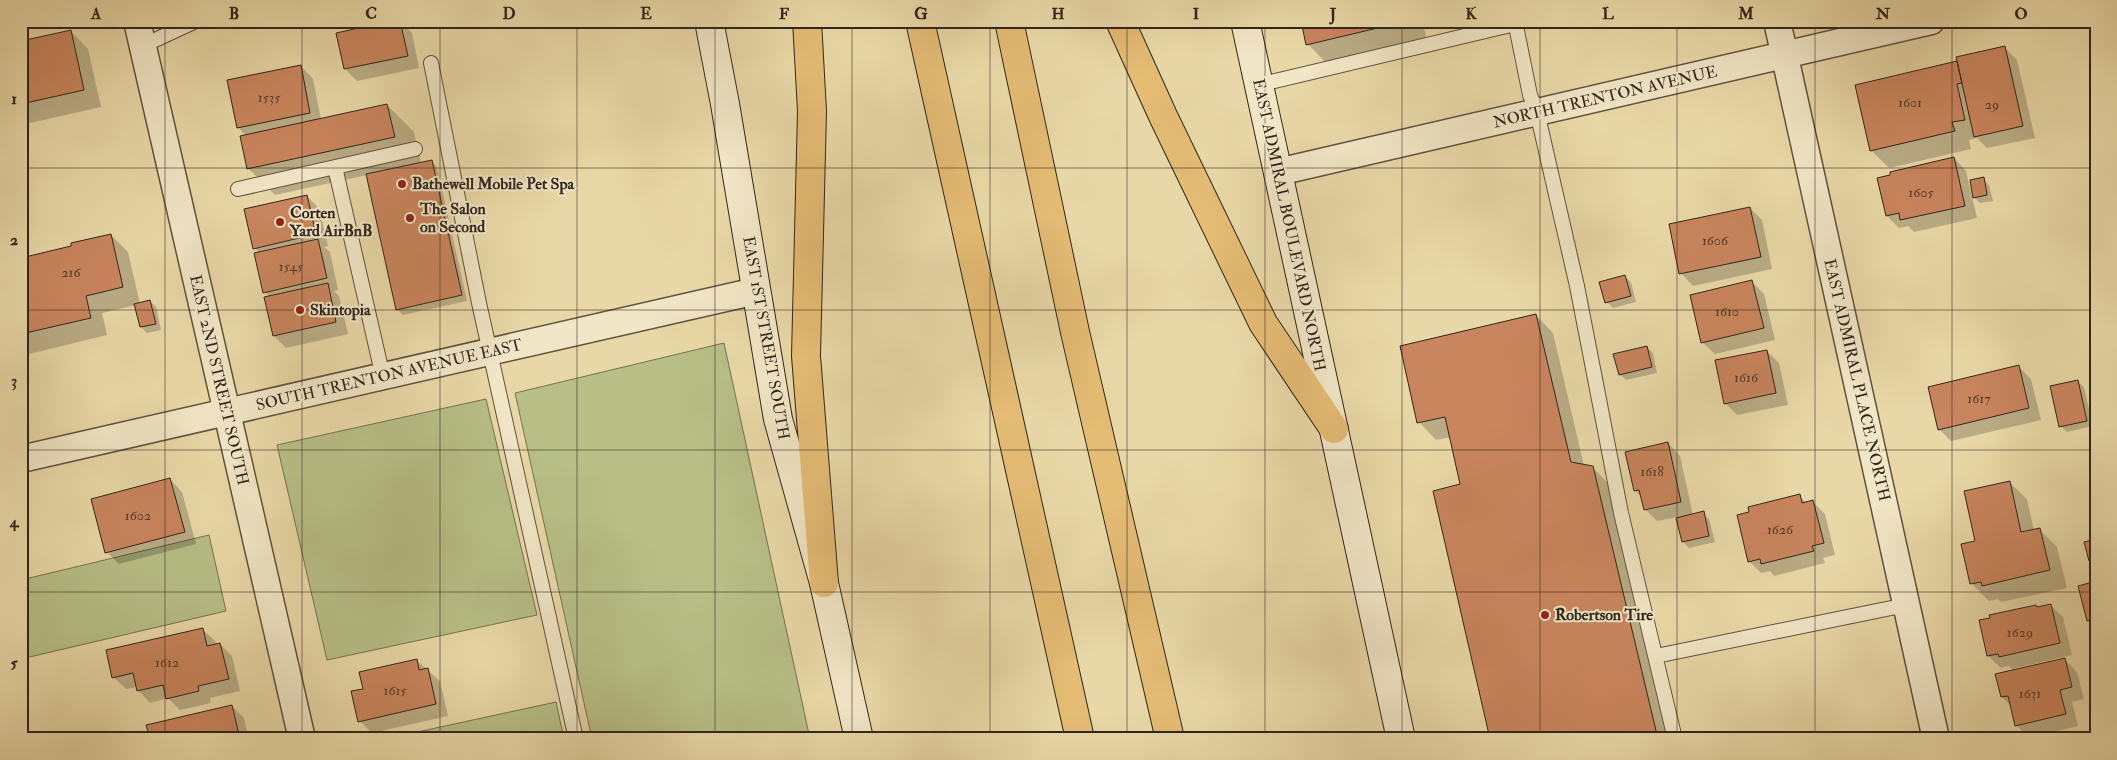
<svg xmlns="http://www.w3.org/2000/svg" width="2117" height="760" font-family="'IM FELL Double Pica',serif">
<rect width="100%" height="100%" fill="#e9d8a7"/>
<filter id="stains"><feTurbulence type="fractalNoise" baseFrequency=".004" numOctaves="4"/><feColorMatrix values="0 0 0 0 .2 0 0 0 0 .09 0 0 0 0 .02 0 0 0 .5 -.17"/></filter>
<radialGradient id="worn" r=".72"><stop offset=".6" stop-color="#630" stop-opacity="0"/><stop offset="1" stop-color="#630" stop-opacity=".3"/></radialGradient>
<!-- green -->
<path fill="#b7bf87" stroke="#747252" d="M 724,343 L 810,739 L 592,739 L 515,393 Z
M 486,399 L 537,615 L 327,660 L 277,445 Z
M 209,535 L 226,611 L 21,659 L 21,580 Z
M 556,702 L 564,739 L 385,739 Z"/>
<!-- shadow -->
<path fill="#0003" d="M 400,21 L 412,33 L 419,68 L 357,81 L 345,69 Z
M 1302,21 L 1423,21 L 1426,38 L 1325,62 L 1308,44 Z
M 71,31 L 88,49 L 101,107 L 21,125 L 21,43 Z
M 2005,48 L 2017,60 L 2035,138 L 1987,148 L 1977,138 L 1969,140 L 1971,149 L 1889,168 L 1871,150 L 1958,62 Z
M 301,66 L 313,79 L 321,119 L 387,105 L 414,132 L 421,163 L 431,161 L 437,167 L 467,301 L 403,315 L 397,309 L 367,175 L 275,195 L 248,168 L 246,136 L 238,127 Z
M 1954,158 L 1966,171 L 1977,218 L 1914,232 L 1908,226 L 1899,228 L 1887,216 Z
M 1983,179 L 1989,185 L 1993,201 L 1980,203 L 1974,197 Z
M 307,196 L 319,208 L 328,246 L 324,247 L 330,252 L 338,290 L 334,291 L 339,296 L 348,334 L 286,348 L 274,336 L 265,298 L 270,297 L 265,292 L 260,253 L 254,248 Z
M 1750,208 L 1762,220 L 1772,269 L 1693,286 L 1681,273 Z
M 111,235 L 128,252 L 140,304 L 150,301 L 156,307 L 161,330 L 147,333 L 141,327 L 136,305 L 102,313 L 107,335 L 21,356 L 21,260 L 73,247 Z
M 1624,276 L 1631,282 L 1636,302 L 1613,308 L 1607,302 Z
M 1752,282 L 1764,294 L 1775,340 L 1715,354 L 1702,342 Z
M 1536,315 L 1553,333 L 1584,466 L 1592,467 L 1610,485 L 1670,739 L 1491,739 L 1462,485 L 1451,437 L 1436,440 L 1419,422 Z
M 1647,347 L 1653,353 L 1657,373 L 1626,380 L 1620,374 Z
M 1767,351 L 1779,363 L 1788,405 L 1737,415 L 1725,403 Z
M 2019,367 L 2031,379 L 2041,420 L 1951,441 L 1939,429 Z
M 2077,381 L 2084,387 L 2093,426 L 2067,432 L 2061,426 Z
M 1668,443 L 1680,456 L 1693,515 L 1703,513 L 1709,519 L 1715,542 L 1689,548 L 1683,542 L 1678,517 L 1657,521 L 1645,509 L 1642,498 L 1635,490 Z
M 170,479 L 182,492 L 196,544 L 119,564 L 107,552 Z
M 2009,482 L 2027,499 L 2034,531 L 2040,530 L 2057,547 L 2067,588 L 2001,602 L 1998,599 L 1989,601 L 1971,583 L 1977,542 Z
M 1799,496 L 1807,503 L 1813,502 L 1825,514 L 1835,555 L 1823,558 L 1825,563 L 1774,576 L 1770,571 L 1761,573 L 1749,561 Z
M 2096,541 L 2096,566 L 2090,560 Z
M 2096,583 L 2096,628 L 2088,621 Z
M 2050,605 L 2063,617 L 2072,655 L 2012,669 L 2009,666 L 2001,668 L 1988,656 L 2038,608 Z
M 202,629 L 215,641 L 216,645 L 220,644 L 232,656 L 240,691 L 210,698 L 211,703 L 180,710 L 168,698 L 150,703 L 138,690 L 137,687 L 126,689 L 113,677 Z
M 416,660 L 440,681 L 448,716 L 372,733 L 360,721 L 364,690 Z
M 2065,660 L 2077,672 L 2084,699 L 2072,702 L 2078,726 L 2029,738 L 2016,725 L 2012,707 L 2002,697 Z
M 232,706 L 244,718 L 249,739 L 151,739 Z"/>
<!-- building -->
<path fill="#c9855d" stroke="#31251c" d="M 391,21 L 400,21 L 408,56 L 344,69 L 336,33 Z
M 1301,21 L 1407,21 L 1306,45 Z
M 71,30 L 84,90 L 21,104 L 21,41 Z
M 2005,46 L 2023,126 L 1974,137 L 1956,57 Z
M 1957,61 L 1962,83 L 1957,84 L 1965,120 L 1952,122 L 1955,131 L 1870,151 L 1855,85 Z
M 301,65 L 310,113 L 237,128 L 227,80 Z
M 387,104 L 395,137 L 247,169 L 240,136 Z
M 1954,157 L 1965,206 L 1900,220 L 1899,213 L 1886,216 L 1877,178 L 1890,175 L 1890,172 Z
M 432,160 L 462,295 L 396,310 L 366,174 Z
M 1984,177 L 1987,195 L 1973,198 L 1970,180 Z
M 307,195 L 316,234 L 253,249 L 244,209 Z
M 1750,207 L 1761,257 L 1679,274 L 1669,224 Z
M 111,234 L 123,287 L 86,296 L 91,318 L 21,334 L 21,258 L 71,246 L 71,243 Z
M 318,239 L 327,278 L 263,293 L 254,253 Z
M 1625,275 L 1631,296 L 1605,303 L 1599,282 Z
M 1752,280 L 1764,328 L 1701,343 L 1690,295 Z
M 328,283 L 336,322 L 273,336 L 264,297 Z
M 150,300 L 156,324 L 140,327 L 134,304 Z
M 1536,314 L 1571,462 L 1593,466 L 1658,739 L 1490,739 L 1433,491 L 1460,484 L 1445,417 L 1417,423 L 1400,346 Z
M 1647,346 L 1652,367 L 1619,375 L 1613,354 Z
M 1767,350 L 1776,393 L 1724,404 L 1715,360 Z
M 2019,365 L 2029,408 L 1938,430 L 1928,387 Z
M 2078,380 L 2087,421 L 2059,427 L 2050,386 Z
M 1668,442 L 1681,502 L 1644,510 L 1639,490 L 1634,491 L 1625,452 Z
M 170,478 L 185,532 L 105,553 L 91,499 Z
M 2010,481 L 2021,532 L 2040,528 L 2050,570 L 1982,586 L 1981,582 L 1970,584 L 1961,544 L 1975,541 L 1964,491 Z
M 1800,494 L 1802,503 L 1813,500 L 1824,543 L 1812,546 L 1814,551 L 1761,564 L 1760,559 L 1748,562 L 1737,515 L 1749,512 L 1748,507 Z
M 1704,511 L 1709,536 L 1682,542 L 1676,518 Z
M 2096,539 L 2096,559 L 2089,561 L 2084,542 Z
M 2096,581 L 2096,619 L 2087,621 L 2078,586 Z
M 2051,604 L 2060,643 L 1999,657 L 1998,654 L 1987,656 L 1979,620 L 1990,618 L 1989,615 L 2036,605 L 2037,607 Z
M 203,628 L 207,646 L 220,643 L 229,679 L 198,686 L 199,691 L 166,699 L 163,685 L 137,691 L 133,673 L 112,678 L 106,650 Z
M 2065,658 L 2072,687 L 2060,690 L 2066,714 L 2015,726 L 2008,696 L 2001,697 L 1995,674 Z
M 417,659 L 419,670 L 428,668 L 436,704 L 358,722 L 351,691 L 363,689 L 359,672 Z
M 232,705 L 240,739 L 150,739 L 146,725 Z"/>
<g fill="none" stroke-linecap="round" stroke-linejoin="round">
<defs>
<path id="service" d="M 1515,21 L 1530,95 L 1537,112 L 1577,286 L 1621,513 L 1675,739
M 142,46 L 196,21
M 431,63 L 479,303 L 576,739
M 1258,85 L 1515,24
M 335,167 L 383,377
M 238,189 L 415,149
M 1656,656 L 1906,605"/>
<path id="minor" d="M 137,21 L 302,739
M 1777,21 L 1936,739
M 1278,172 L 1931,21
M 21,459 L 756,291"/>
<path id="secondary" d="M 709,21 L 725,104 L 778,419 L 824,583 L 859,739
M 1245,21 L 1401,739"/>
<path id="motorway" d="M 807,21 L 812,111 L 806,356 L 824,583
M 920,21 L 1080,739
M 1009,21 L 1075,332 L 1170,739
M 1120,21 L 1163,116 L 1263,323 L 1334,429"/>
</defs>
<!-- service casing -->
<use href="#service" stroke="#5f523f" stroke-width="16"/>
<!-- minor casing -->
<use href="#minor" stroke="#5f523f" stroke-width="29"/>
<!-- secondary casing -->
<use href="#secondary" stroke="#31251c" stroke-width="30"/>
<!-- motorway casing -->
<use href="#motorway" stroke="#31251c" stroke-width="30"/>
<!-- service -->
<use href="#service" stroke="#f1e6c6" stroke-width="14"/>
<!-- minor -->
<use href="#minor" stroke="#f1e6c6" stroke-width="26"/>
<!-- secondary -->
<use href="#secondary" stroke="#f1e6c6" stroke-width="28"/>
<!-- motorway -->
<use href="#motorway" stroke="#e4bc74" stroke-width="28"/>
</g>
<!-- grid -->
<path fill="none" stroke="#31251c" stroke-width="1" stroke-opacity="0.55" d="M 165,21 L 165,739M 302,21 L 302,739M 440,21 L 440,739M 577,21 L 577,739M 715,21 L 715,739M 852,21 L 852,739M 990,21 L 990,739M 1127,21 L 1127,739M 1265,21 L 1265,739M 1402,21 L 1402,739M 1540,21 L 1540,739M 1677,21 L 1677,739M 1815,21 L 1815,739M 1952,21 L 1952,739M 21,168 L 2096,168M 21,310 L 2096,310M 21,450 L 2096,450M 21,592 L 2096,592"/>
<!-- markers -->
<g fill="#8f2418" stroke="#f1e6c6" stroke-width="2">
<circle cx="402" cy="184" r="5"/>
<circle cx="410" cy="218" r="5"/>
<circle cx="280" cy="222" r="5"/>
<circle cx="300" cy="310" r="5"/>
<circle cx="1545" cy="615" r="5"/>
</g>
<g text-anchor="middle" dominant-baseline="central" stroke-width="4" stroke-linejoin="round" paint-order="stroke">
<!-- number labels -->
<g font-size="14" fill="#573d2c">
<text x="269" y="97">1535</text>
<text x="1910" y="102">1601</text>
<text x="1992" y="104">29</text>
<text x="1921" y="192">1605</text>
<text x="1715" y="240">1606</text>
<text x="291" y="266">1545</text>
<text x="71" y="272">216</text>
<text x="1727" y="311">1610</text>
<text x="1746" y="377">1616</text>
<text x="1979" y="398">1617</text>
<text x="1652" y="471">1618</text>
<text x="138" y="515">1602</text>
<text x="1780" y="529">1626</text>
<text x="2020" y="632">1629</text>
<text x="167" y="662">1612</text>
<text x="395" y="690">1615</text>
<text x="2030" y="693">1631</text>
</g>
<!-- street labels -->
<g font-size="16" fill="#31251c" stroke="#f1e6c6">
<text transform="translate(1605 97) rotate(-13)">NORTH TRENTON AVENUE</text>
<text transform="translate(1289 225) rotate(78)">EAST ADMIRAL BOULEVARD NORTH</text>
<text transform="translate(766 338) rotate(80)">EAST 1ST STREET SOUTH</text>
<text transform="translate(389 375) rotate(-13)">SOUTH TRENTON AVENUE EAST</text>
<text transform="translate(219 380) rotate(77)">EAST 2ND STREET SOUTH</text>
<text transform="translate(1857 380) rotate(77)">EAST ADMIRAL PLACE NORTH</text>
</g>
<!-- poi labels -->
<g font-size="16" font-weight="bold" fill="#31251c" stroke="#f1e6c6" text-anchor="start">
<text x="412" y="184">Bathewell Mobile Pet Spa</text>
<text x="420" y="209">The Salon<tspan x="420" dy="18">on Second</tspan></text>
<text x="290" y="213">Corten<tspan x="290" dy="18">Yard AirBnB</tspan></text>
<text x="310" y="310">Skintopia</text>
<text x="1555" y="615">Robertson Tire</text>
</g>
</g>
<!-- margin -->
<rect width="2117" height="760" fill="none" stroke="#e9d8a7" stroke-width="55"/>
<rect x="28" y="28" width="2062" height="704" fill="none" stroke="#31251c" stroke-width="2"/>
<g font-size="16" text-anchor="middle" font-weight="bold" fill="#31251c">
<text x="96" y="19">A</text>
<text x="234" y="19">B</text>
<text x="371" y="19">C</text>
<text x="509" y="19">D</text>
<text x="646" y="19">E</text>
<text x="784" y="19">F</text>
<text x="921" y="19">G</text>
<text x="1058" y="19">H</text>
<text x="1196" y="19">I</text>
<text x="1333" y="19">J</text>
<text x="1471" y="19">K</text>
<text x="1608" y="19">L</text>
<text x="1746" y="19">M</text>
<text x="1883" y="19">N</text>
<text x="2021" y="19">O</text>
<text x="14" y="104">1</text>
<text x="14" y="245">2</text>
<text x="14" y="386">3</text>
<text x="14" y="527">4</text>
<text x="14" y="668">5</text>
</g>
<rect width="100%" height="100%" filter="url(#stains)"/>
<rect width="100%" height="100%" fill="url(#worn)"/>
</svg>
